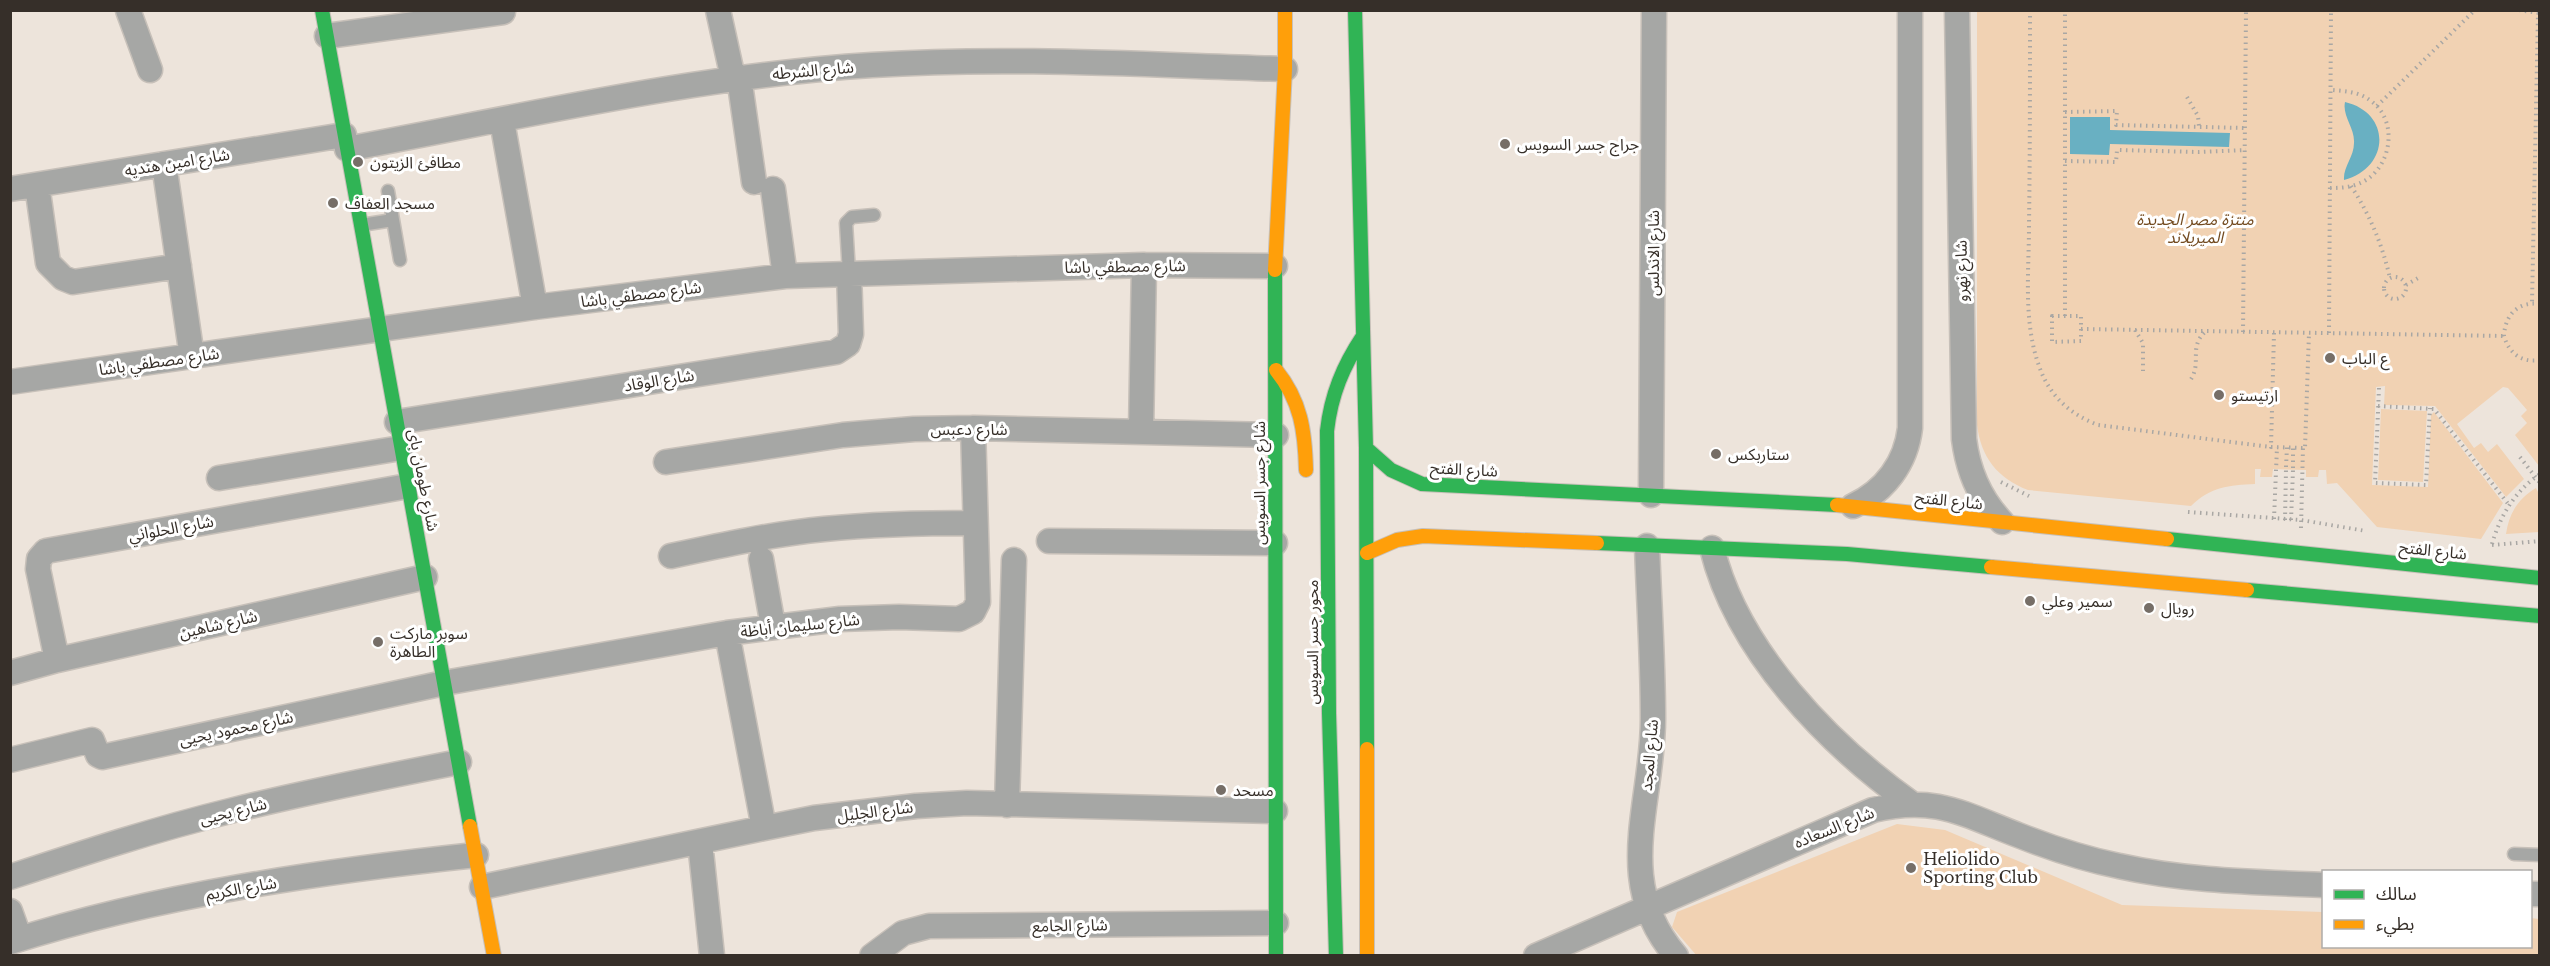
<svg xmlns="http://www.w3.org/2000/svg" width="2550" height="966" font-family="'Libre Baskerville','Noto Sans Arabic',serif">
<rect width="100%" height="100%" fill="#ede4db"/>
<!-- green -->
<path fill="#f1d2b3" d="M 1977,11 L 2539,11 L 2539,466 L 2515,435 L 2527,423 L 2521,416 L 2527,410 L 2508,388 L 2503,387 L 2457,424 L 2474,448 L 2481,443 L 2488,452 L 2497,444 L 2524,479 L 2506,497 L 2435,406 L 2384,405 L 2385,386 L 2376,387 L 2372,485 L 2428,487 L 2431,415 L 2434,412 L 2503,503 L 2481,539 L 2377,527 L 2337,483 L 2327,484 L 2326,470 L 2319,470 L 2318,477 L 2306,477 L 2306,470 L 2273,469 L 2272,477 L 2260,477 L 2261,469 L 2255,469 L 2255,484 C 2229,485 2210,487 2191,506 L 2028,490 C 1997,478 1981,457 1977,425 Z
M 2381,409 L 2427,411 L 2423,482 L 2378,480 Z
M 2536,488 L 2539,494 L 2539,532 L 2506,534 C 2509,513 2518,499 2536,488 Z
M 1897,824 L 1945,830 L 2122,905 L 2323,912 L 2324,946 L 2530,946 L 2531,918 L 2539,919 L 2540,955 L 1697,956 L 1672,927 L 1677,912 Z"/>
<!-- water -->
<path fill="#69b0c2" d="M 2345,102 C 2392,113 2390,168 2344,180 C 2343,167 2354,157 2354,143 C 2355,128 2342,116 2345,102 Z
M 2070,117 L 2110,117 L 2110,130 L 2230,133 L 2229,147 L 2110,144 L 2109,155 L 2070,154 Z"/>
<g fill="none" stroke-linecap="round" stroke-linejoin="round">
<defs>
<path id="lane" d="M 388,191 L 400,260
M 361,225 L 393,220
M 849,273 L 846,223 L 852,217 L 874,215
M 2514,854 L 2540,855"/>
<path id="street" d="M 128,10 L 150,70
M 718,10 L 733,78
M 1957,10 L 1964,439 C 1968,471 1979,498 2002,522
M 327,36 L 503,12
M 739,77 L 754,182
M 502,121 L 535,307
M 347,149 C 521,117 694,76 872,65 C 1009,56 1148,65 1285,69
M 164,164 L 192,357
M 37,185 L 48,263 L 63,278 L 73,282 L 179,266
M 10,189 L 344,135
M 773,189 L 785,276
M 10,382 L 535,307 L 785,276 L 1144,265 L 1275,266
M 397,422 L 836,352 L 848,344 L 851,334 L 849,273
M 1141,432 L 1144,265
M 666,462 L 843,435 L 914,429 L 973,428 L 1276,435
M 219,478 L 401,448
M 1651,495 L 1654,10
M 1853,506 C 1885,491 1906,463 1910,428 L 1910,10
M 1049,541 L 1275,543
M 1647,546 C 1649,603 1653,661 1653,719 C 1653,804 1612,882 1676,956
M 1712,548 C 1737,651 1828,744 1912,804
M 671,556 C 722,545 773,534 824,529 C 875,524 925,523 975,523
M 761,559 L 773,626
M 727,633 L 764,828
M 57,660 L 38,569 L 39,559 L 46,551 L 408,486
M 10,673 L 57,660 L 425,577
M 10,760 L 92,740 L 98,755 L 102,757 L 444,683 L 727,633 L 840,619 L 899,617 L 959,619 L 973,612 L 978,602 L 973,428
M 1007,805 L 1014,560
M 700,842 L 712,956
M 10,877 C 83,853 156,829 230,811 C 306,792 382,777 459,762
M 482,887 L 764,828 L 814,818 L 916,806 L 967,803 L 1275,811
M 2530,894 L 2540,894
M 10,911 L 20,939
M 10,942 C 157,895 323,871 476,855
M 872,956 L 903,933 L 929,926 L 1276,923
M 1536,956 L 1873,810 C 1935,795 1963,814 2018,835 C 2051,848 2084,859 2119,866 C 2186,881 2255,882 2324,885"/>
<path id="fast" d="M 322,10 L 470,826
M 1355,10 L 1366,448 L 1367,749
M 1275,270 L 1276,956
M 1366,448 L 1391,470 L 1422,484 L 1837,505
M 2167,539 L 2540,578
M 1597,543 L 1847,554 L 1991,567
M 2247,590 L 2540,616
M 1336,956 L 1329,713 L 1327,431 C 1331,395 1343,366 1363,336"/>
<path id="slow" d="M 1275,270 L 1285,69 L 1285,10
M 1276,370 C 1301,401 1305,431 1306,470
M 1837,505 L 2167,539
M 1367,553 L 1397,540 L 1423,536 L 1597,543
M 1991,567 L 2247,590
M 1367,749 L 1367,956
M 470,826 L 494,956"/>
</defs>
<!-- lane casing -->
<use href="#lane" stroke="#c7c0b9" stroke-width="15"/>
<!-- street casing -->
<use href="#street" stroke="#c7c0b9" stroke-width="27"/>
<!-- fast casing -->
<use href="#fast" stroke="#c7c0b9" stroke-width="16"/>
<!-- slow casing -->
<use href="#slow" stroke="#c7c0b9" stroke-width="16"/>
<!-- path -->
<path stroke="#a9a7a4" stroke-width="4" stroke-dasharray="1.5 4.5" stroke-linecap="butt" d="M 2030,10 C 2030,82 2030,154 2029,225 C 2029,272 2023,321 2039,366 C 2049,395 2069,414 2098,425 L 2271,447
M 2519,10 L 2538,13 L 2532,303
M 2187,97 L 2198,116 L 2199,127
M 2377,106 L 2475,10
M 2065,112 L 2117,111 L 2116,125 L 2246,128
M 2065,161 L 2116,162 L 2117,150 L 2198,152 L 2246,150
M 2351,186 C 2370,215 2382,244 2390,278
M 2330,188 C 2343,188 2355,187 2366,180 C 2392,164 2398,120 2371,101 C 2360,92 2345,91 2332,90
M2384 288a11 11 0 1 1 22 0a11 11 0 1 1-22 0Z
M 2406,285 L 2418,278
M 2540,304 C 2518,301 2505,315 2504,336 C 2509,353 2521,363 2540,360
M 2052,316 L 2081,316 L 2081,341 L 2052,342 Z
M 2065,316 L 2065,10
M 2081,329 L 2504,336
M 2135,330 L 2143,343 L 2143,371
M 2243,332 L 2246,10
M 2274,333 L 2271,447 L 2305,448 L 2309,333
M 2329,333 L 2331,10
M 2191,379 C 2202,362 2188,347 2206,331
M 2379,388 L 2375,483 L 2426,485 L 2430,408
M 2378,406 L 2434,409 L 2509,505
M 2520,457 L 2540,483
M 2286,467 L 2287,447
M 2293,468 L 2293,447
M 2001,482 L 2029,496
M 2188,512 L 2301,520 L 2366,531
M 2274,519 L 2277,447
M 2285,520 L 2286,469
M 2291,520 L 2293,470
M 2301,528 L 2303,447
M 2492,544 C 2500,516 2515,491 2540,474
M 2492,545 L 2540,541"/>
<!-- lane -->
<use href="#lane" stroke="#a6a7a5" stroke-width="12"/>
<!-- street -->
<use href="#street" stroke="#a6a7a5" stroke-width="24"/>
<!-- fast -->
<use href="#fast" stroke="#30b455" stroke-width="14"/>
<!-- slow -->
<use href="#slow" stroke="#ff9f0a" stroke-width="14"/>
</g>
<!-- markers -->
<g fill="#766e67" stroke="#fff" stroke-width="2">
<circle cx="1505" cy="144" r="6"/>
<circle cx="358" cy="162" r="6"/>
<circle cx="333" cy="203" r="6"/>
<circle cx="2330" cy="358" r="6"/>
<circle cx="2219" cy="395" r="6"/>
<circle cx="1716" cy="454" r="6"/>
<circle cx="2030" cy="601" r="6"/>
<circle cx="2149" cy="608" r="6"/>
<circle cx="378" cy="642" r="6"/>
<circle cx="1221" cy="790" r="6"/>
<circle cx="1911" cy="868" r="6"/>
</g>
<g text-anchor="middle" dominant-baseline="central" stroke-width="6" stroke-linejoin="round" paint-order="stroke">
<!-- street labels -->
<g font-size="16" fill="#362f29" stroke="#fff">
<text transform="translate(813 70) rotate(-5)">شارع الشرطه</text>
<text transform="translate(177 162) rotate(-9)">شارع امين هنديه</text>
<text transform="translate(1653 253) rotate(-90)">شارع الاندلس</text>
<text transform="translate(1125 266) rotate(-1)">شارع مصطفي باشا</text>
<text transform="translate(1961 271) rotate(-91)">شارع نهرو</text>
<text transform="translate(641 294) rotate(-7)">شارع مصطفي باشا</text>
<text transform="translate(159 361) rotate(-8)">شارع مصطفي باشا</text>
<text transform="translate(659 380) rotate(-9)">شارع الوقاد</text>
<text x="969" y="429">شارع دعبس</text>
<text transform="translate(1464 469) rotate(3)">شارع الفتح</text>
<text transform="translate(424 480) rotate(79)">شارع طومان باى</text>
<text transform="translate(1259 483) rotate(-90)">شارع جسر السويس</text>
<text transform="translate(1949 500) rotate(6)">شارع الفتح</text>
<text transform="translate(171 528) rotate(-10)">شارع الحلواني</text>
<text transform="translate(2433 550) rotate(6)">شارع الفتح</text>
<text transform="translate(218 624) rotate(-13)">شارع شاهين</text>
<text transform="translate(800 625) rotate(-6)">شارع سليمان أباظة</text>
<text transform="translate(1312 642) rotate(-90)">محور جسر السويس</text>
<text transform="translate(236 728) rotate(-12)">شارع محمود يحيى</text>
<text transform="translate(1649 755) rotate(-85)">شارع المجد</text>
<text transform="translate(233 811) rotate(-14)">شارع يحيى</text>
<text transform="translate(875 811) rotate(-7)">شارع الجليل</text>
<text transform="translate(1834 827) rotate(-22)">شارع السعاده</text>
<text transform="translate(241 888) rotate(-10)">شارع الكريم</text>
<text transform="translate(1070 925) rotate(-1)">شارع الجامع</text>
</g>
<!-- poi labels -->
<g font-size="16" fill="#362f29" stroke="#fff" text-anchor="start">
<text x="1517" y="144">جراج جسر السويس</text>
<text x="370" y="162">مطافئ الزيتون</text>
<text x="345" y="203">مسجد العفاف</text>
<text x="2342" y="358">ع الباب</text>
<text x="2231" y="395">ارتيستو</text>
<text x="1728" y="454">ستاربكس</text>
<text x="2042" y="601">سمير وعلي</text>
<text x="2161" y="608">رويال</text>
<text x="390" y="633">سوبر ماركت<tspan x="390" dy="18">الطاهرة</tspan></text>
<text x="1233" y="790">مسحد</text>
<text x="1923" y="859">Heliolido<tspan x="1923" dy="18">Sporting Club</tspan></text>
</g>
<!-- park labels -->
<g font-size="16" font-style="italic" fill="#734b20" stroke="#fff">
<text x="2195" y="219">منتزة مصر الجديدة<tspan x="2195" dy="18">الميريلاند</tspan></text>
</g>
</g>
<!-- border -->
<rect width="2550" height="966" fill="none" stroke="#362f29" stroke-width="24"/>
<!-- legend -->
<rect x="2322" y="870" width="210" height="78" fill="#ffffff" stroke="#afaca9" stroke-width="1.5"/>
<rect x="2334" y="890" width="30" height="9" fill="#30b455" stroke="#afaca9" stroke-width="1.5"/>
<text x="2376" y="900" font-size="18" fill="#362f29">سالك</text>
<rect x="2334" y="920" width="30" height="9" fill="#ff9f0a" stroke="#afaca9" stroke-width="1.5"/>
<text x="2376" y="930" font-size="18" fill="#362f29">بطيء</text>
</svg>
